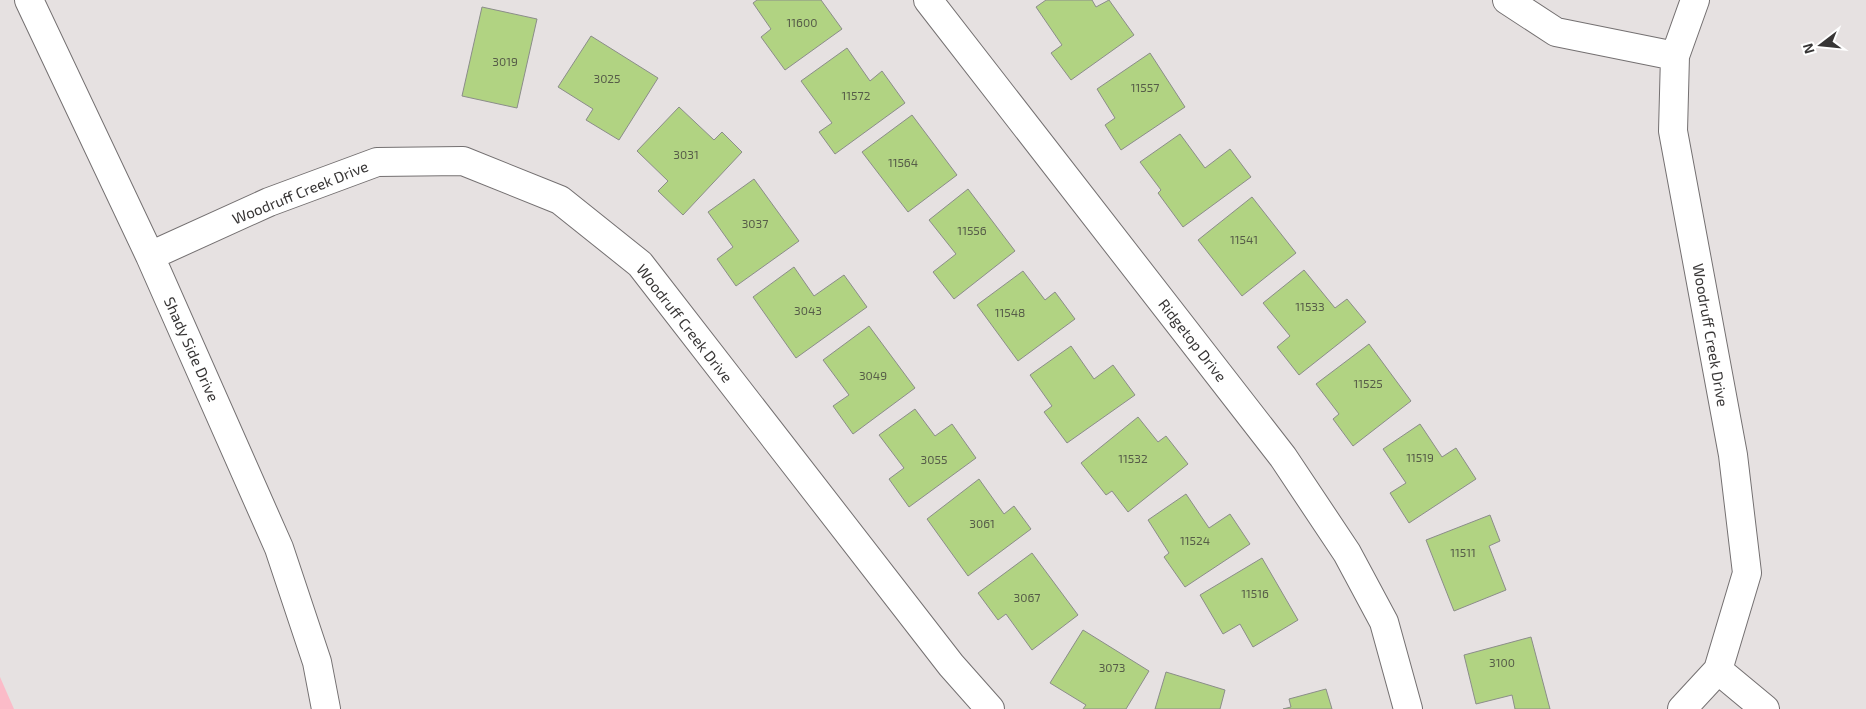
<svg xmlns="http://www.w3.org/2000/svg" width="1866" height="709" font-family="'Exo 2',sans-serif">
<rect width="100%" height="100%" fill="#e6e1e1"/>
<!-- green -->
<path fill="#fbbbc8" d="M 0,677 L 14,709 L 0,709 Z"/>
<!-- building -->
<path fill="#b1d382" stroke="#8b8d89" d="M 757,0 L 821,0 L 842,29 L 785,70 L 761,37 L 771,29 L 753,3 Z
M 1046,0 L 1092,0 L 1096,7 L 1109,0 L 1134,35 L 1071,80 L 1051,53 L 1062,45 L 1036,7 Z
M 482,7 L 537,19 L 517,108 L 462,96 Z
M 591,36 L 658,78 L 619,140 L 586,120 L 593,109 L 558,87 Z
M 847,48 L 870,81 L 882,71 L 905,103 L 835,154 L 819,132 L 832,123 L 801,81 Z
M 1150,53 L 1185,107 L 1121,150 L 1105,125 L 1115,118 L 1097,89 Z
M 679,107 L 714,140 L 722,132 L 742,152 L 683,215 L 658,191 L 668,181 L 637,151 Z
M 912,115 L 957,175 L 908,212 L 862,152 Z
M 1180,134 L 1205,168 L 1230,149 L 1251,177 L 1183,227 L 1158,193 L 1161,190 L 1140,162 Z
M 754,179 L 799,241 L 736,286 L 717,259 L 733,247 L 708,212 Z
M 968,189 L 1015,251 L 954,299 L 933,272 L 956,254 L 929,220 Z
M 1252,197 L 1296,253 L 1242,296 L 1198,240 Z
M 794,267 L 814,296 L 844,275 L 867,307 L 796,358 L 753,297 Z
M 1304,270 L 1335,308 L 1347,299 L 1366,322 L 1299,375 L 1277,347 L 1290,336 L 1263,303 Z
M 1023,271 L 1045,300 L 1055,292 L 1075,319 L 1018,361 L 977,305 Z
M 869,326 L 915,388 L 853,434 L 833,406 L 849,395 L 823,360 Z
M 1369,344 L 1411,401 L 1353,446 L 1333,419 L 1339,414 L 1316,384 Z
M 1071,346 L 1094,379 L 1113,365 L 1135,395 L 1067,443 L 1044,412 L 1052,406 L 1030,375 Z
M 915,409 L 935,436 L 952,424 L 976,458 L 909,507 L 889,479 L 904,468 L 879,435 Z
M 1138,417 L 1158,442 L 1166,436 L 1188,464 L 1128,512 L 1112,491 L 1106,495 L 1081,463 Z
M 1420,424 L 1442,457 L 1456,448 L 1476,479 L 1409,523 L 1390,493 L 1406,483 L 1383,449 Z
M 979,479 L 1004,514 L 1014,506 L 1031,529 L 968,576 L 927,519 Z
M 1186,494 L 1209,528 L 1230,514 L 1250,544 L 1185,587 L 1164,557 L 1169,553 L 1148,520 Z
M 1490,515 L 1500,541 L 1489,546 L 1506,590 L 1454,611 L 1426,540 Z
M 1032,553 L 1078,615 L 1032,650 L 1006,614 L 998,620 L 978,593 Z
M 1262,558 L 1298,620 L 1253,647 L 1240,624 L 1223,634 L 1200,595 Z
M 1083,630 L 1149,671 L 1126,709 L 1083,709 L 1086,705 L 1050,683 Z
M 1531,637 L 1550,709 L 1515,709 L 1512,695 L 1476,704 L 1464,655 Z
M 1166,672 L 1225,690 L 1220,709 L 1155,709 Z
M 1326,689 L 1332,709 L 1283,709 L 1291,707 L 1289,699 Z"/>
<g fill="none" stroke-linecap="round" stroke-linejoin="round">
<defs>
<path id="minor" d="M 29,0 L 150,256 L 279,548 L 317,662 L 326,709
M 928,0 L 1283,457 L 1347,553 L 1384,622 L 1408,709
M 1507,0 L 1556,32 L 1675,56
M 150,256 L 269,202 L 377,162 L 463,161 L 560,200 L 640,264 L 951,665 L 990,709
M 1718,670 L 1765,709
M 1682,709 L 1718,670 L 1747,573 L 1733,455 L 1673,131 L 1675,56 L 1695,0"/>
</defs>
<!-- minor casing -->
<use href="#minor" stroke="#747071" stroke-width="30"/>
<!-- minor -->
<use href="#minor" stroke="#fff" stroke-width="28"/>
</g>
<g text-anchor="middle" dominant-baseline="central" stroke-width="4" stroke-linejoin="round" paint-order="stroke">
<!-- number labels -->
<g font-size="12" fill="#565c48">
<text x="802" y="22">11600</text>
<text x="505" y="61">3019</text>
<text x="607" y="78">3025</text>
<text x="1145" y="87">11557</text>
<text x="856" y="95">11572</text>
<text x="686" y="154">3031</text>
<text x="903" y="162">11564</text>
<text x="755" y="223">3037</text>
<text x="972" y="230">11556</text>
<text x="1244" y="239">11541</text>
<text x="1310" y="306">11533</text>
<text x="808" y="310">3043</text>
<text x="1010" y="312">11548</text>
<text x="873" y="375">3049</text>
<text x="1368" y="383">11525</text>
<text x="1420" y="457">11519</text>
<text x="1133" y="458">11532</text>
<text x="934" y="459">3055</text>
<text x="982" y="523">3061</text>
<text x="1195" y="540">11524</text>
<text x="1463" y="552">11511</text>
<text x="1255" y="593">11516</text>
<text x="1027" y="597">3067</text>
<text x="1502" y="662">3100</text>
<text x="1112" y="667">3073</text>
</g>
<!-- street labels -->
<g font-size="15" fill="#373535" stroke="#fff">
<text transform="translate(300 192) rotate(-22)">Woodruff Creek Drive</text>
<text transform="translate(685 323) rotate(52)">Woodruff Creek Drive</text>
<text transform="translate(1711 335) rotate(80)">Woodruff Creek Drive</text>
<text transform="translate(1193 340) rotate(52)">Ridgetop Drive</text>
<text transform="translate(192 349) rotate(66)">Shady Side Drive</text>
</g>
</g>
<!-- north arrow -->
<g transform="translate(1821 45) rotate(254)" stroke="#ffffff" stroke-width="4" paint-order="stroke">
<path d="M0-4L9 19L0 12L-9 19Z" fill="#373535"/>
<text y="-8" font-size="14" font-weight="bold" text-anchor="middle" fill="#373535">N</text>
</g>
</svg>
